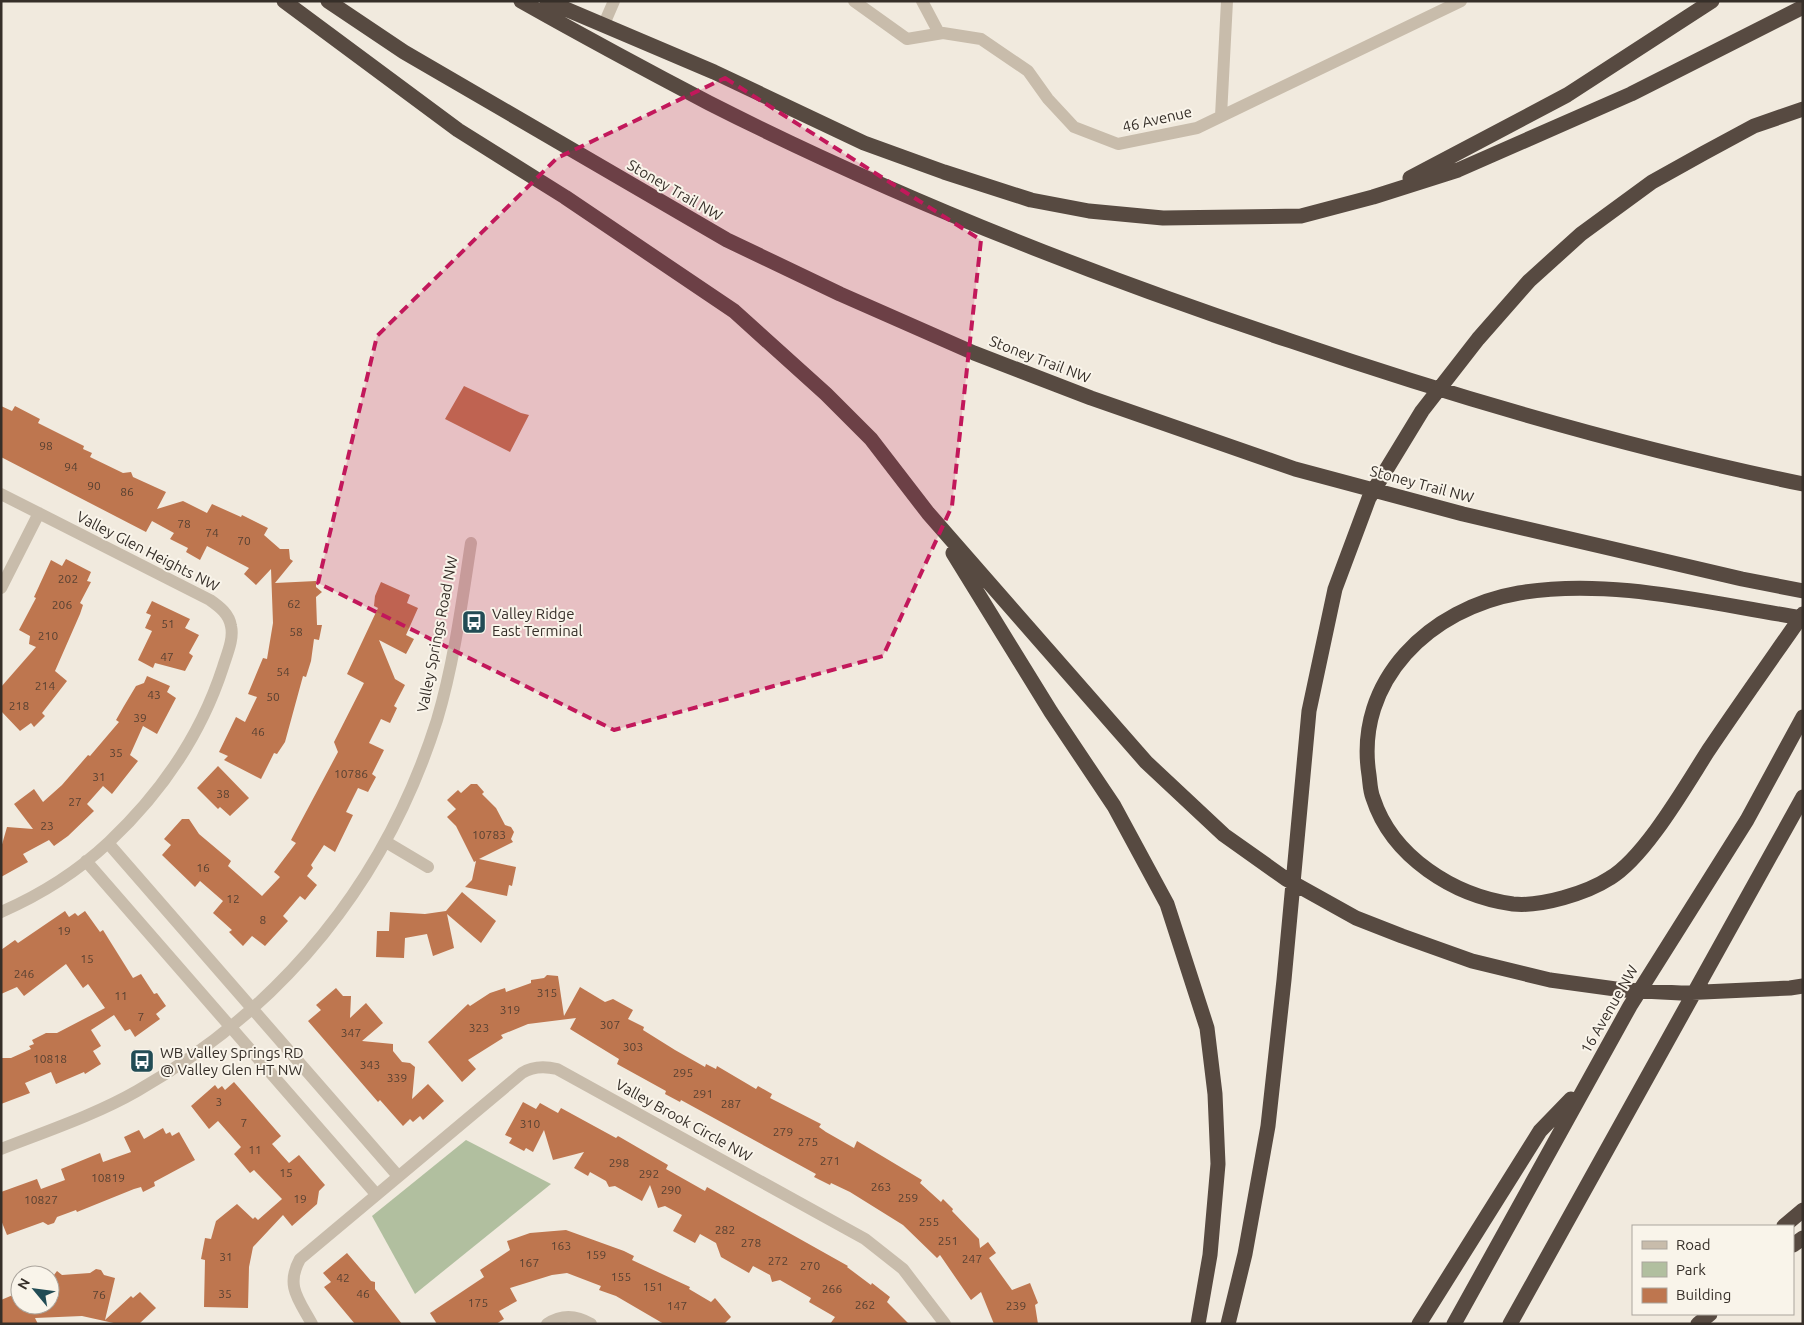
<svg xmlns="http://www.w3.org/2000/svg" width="1804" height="1325" font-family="Ubuntu,sans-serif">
<rect width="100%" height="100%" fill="#f1eade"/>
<!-- green -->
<path fill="#b1bf9f" d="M 466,1140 L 551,1184 L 415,1294 L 372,1216 Z"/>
<!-- building -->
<path fill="#be764f" d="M 464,386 L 521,413 L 529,415 L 510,452 L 445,419 Z
M 1,406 L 12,411 L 15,406 L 40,419 L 38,423 L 84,446 L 83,449 L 92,453 L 90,457 L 123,473 L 131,472 L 133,477 L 166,492 L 157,509 L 183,501 L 207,513 L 212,504 L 241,517 L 242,515 L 268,528 L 264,535 L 280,549 L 289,549 L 290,559 L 293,561 L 275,583 L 316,581 L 316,587 L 322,592 L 316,597 L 317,625 L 322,625 L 319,640 L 314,639 L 311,661 L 306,677 L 303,676 L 285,742 L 277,754 L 274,753 L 261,779 L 224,760 L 228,756 L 219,752 L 236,717 L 245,722 L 257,697 L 248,694 L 263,658 L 267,659 L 273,623 L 271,569 L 256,585 L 244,574 L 249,568 L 207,546 L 200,560 L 186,552 L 188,548 L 170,539 L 174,533 L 152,521 L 146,532 L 1,457 Z
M 66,559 L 91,572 L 87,581 L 91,582 L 80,603 L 83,605 L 80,614 L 55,671 L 67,681 L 42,713 L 45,716 L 34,727 L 31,723 L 20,731 L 1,711 L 1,687 L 36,647 L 29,644 L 30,636 L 19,630 L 36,598 L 34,597 L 51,560 L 62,566 Z
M 381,582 L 410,595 L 407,603 L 418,608 L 406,635 L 414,639 L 406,654 L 379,640 L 395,679 L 405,685 L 394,706 L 397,708 L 390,723 L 381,719 L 369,743 L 384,750 L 372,774 L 376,777 L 368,792 L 358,788 L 346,812 L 353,815 L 335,852 L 324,845 L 311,865 L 313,868 L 307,876 L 317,885 L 305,900 L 300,896 L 283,916 L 288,921 L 265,946 L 252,936 L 243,946 L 229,932 L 232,930 L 213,913 L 223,901 L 200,881 L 195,887 L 162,855 L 171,845 L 164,839 L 182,819 L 189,819 L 199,834 L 231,861 L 228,866 L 262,896 L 280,877 L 274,872 L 296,843 L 291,840 L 338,752 L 334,742 L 364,683 L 347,674 L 378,608 L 374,606 L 375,596 Z
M 152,601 L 190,619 L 185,628 L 199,635 L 189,653 L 193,656 L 185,671 L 155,663 L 153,668 L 138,660 L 152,631 L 145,628 L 151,615 L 146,613 Z
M 147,676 L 170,686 L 167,692 L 176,698 L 157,734 L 143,726 L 130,755 L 138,761 L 112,794 L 103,786 L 87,804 L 94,811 L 68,836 L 54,846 L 49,840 L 23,854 L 28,862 L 1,877 L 1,848 L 7,827 L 33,829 L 14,804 L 34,789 L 43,802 L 62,785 L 88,755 L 90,756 L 119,722 L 116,720 L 124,706 L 136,686 L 144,683 Z
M 218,766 L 249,798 L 230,816 L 220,807 L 218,809 L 197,788 Z
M 471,784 L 477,784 L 484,792 L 482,794 L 496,808 L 505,825 L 511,827 L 514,832 L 511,839 L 513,842 L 479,859 L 516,867 L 512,886 L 509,885 L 507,896 L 465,887 L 472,880 L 476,861 L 474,862 L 456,826 L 447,817 L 456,809 L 447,800 L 458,790 L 461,793 Z
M 462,892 L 496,921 L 481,943 L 447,914 L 454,948 L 433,956 L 427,934 L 405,938 L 404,958 L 376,957 L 377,931 L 389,931 L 390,912 L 425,914 L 446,911 Z
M 65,911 L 69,917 L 75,913 L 78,916 L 85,911 L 100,932 L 103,930 L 133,978 L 141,974 L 154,994 L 157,993 L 166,1006 L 156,1014 L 160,1019 L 135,1037 L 130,1029 L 125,1031 L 114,1015 L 91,1030 L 101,1046 L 93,1051 L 101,1064 L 85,1074 L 84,1072 L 56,1084 L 51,1072 L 25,1083 L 30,1093 L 1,1104 L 1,1058 L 11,1058 L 31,1049 L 29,1046 L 34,1044 L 32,1040 L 46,1033 L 57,1033 L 105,1008 L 88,984 L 83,988 L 66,964 L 24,996 L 17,987 L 1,994 L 1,950 L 15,940 L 18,943 Z
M 547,975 L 558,976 L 564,1016 L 580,987 L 605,1002 L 613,999 L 633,1010 L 628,1019 L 644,1027 L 643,1030 L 675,1050 L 705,1067 L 706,1064 L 716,1069 L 717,1066 L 756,1089 L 758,1086 L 772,1094 L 770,1098 L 821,1124 L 819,1127 L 826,1132 L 854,1148 L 857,1141 L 922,1180 L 920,1183 L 941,1202 L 943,1199 L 953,1209 L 952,1211 L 979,1239 L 980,1248 L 988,1242 L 996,1253 L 989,1258 L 1012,1290 L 1030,1283 L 1038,1303 L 1035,1305 L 1038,1324 L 994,1324 L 981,1292 L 971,1300 L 940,1255 L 937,1258 L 903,1225 L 850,1192 L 831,1183 L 830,1185 L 814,1177 L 816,1174 L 681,1100 L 680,1102 L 665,1094 L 666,1091 L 617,1064 L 619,1059 L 570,1029 L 576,1018 L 528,1024 L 501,1035 L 503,1038 L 468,1060 L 476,1069 L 462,1082 L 428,1042 L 468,1004 L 470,1006 L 490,993 L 505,988 L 506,992 L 531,983 L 531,980 L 544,978 Z
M 336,988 L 343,996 L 351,996 L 350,1018 L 366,1003 L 383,1023 L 362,1041 L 393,1044 L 393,1051 L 402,1062 L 410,1063 L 415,1067 L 412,1099 L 428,1084 L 444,1101 L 423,1120 L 420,1116 L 413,1122 L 410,1119 L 403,1126 L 380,1100 L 378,1102 L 308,1021 L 321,1010 L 316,1005 Z
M 234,1082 L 281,1136 L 272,1144 L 289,1163 L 299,1155 L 325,1185 L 319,1191 L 317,1204 L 292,1226 L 283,1215 L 253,1247 L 249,1267 L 248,1308 L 204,1307 L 205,1260 L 201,1259 L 205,1238 L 211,1239 L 216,1221 L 237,1204 L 253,1219 L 255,1217 L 258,1220 L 282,1199 L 254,1170 L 250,1173 L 234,1154 L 241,1147 L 218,1121 L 209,1129 L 191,1106 L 215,1085 L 218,1089 L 222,1086 L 225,1090 Z
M 523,1102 L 536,1109 L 540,1103 L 558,1113 L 561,1108 L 616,1138 L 618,1136 L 668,1165 L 666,1169 L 705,1191 L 707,1187 L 848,1266 L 847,1267 L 871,1285 L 872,1283 L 890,1297 L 887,1302 L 909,1324 L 830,1324 L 835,1317 L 809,1302 L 811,1298 L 780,1280 L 772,1282 L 770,1275 L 753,1266 L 749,1273 L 721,1257 L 716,1243 L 700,1234 L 695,1243 L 673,1231 L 682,1215 L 665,1206 L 658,1208 L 650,1185 L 642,1201 L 615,1186 L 609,1187 L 606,1181 L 590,1172 L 588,1176 L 574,1168 L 584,1152 L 553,1160 L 544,1130 L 533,1152 L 526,1148 L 524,1151 L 509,1143 L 512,1138 L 505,1135 Z
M 163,1128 L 166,1134 L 170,1132 L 172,1136 L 179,1132 L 195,1160 L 154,1182 L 155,1186 L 143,1192 L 141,1187 L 134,1189 L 77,1212 L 76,1210 L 57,1217 L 54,1223 L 48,1225 L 43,1222 L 7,1235 L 1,1220 L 1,1192 L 37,1179 L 41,1189 L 65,1180 L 61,1169 L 100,1153 L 103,1162 L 131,1152 L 124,1137 L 139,1130 L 144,1139 Z
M 566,1230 L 624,1251 L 634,1256 L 632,1260 L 690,1287 L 689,1289 L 711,1302 L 715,1298 L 731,1317 L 724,1324 L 664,1324 L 616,1296 L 599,1290 L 601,1286 L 567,1273 L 552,1275 L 510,1288 L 517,1301 L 499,1311 L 504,1319 L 496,1324 L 437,1324 L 430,1313 L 484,1277 L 480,1270 L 510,1250 L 507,1241 L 530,1233 Z
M 347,1253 L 371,1281 L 375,1282 L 375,1289 L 402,1324 L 355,1324 L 324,1287 L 331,1282 L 323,1273 Z
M 96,1269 L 101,1270 L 104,1275 L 115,1278 L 105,1320 L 131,1296 L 133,1298 L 140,1292 L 156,1308 L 139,1324 L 118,1324 L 82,1316 L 35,1318 L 38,1324 L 1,1324 L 1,1300 L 20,1292 L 20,1305 L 50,1305 L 50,1275 L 54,1275 L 57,1271 L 62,1275 L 90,1273 Z"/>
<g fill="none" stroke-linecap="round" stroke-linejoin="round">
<!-- minor -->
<path stroke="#c8bcab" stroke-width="12" d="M 854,1 L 907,39 L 943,33 L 981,39 L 1028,71 L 1048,99 L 1074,127 L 1118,144 L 1197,128 L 1461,1
M 922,1 L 939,33
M 604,24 L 614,1
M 1221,116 L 1227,1
M 1,494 L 210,600 C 220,607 229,614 231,626 C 234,639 227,654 223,667 C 201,735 161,793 109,842 C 78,871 40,895 1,912
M 1,588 L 39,513
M 386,842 L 428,867
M 108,843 L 398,1176
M 86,861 L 376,1194
M 1,1149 C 47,1131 95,1115 137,1091 C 284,1007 386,881 437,720 C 454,663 462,602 471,543
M 312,1324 C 299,1300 285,1286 300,1259 L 522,1073 C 533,1066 544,1066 557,1069 L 865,1239 L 903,1269 L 945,1324
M 547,1324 C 562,1314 576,1315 591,1324"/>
<!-- motorway -->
<path stroke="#574a41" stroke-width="15" d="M 284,1 L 458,130 L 565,197 L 734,311 L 826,394 L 871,439 L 928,513 L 1146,762 L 1224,835 L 1286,879 L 1356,918 L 1402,936 L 1472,961 L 1550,980 L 1623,990 L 1681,993 L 1790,988 L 1803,986
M 328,1 L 404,52 L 727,240 L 840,294 L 974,353 L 1091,398 L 1295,469 L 1463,514 L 1742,579 L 1803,591
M 521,1 C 583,36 646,70 709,103 C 896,198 1092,275 1291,341 C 1458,398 1629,448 1803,484
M 547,1 L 714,72 L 864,143 L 944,172 L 1031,200 L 1089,211 L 1163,218 L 1301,216 L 1373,197 L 1458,170 L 1631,94 L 1803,7
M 1410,178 L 1567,95 L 1712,1
M 953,553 L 1051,712 L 1114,806 L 1167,904 L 1207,1028 L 1215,1094 L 1218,1164 L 1210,1255 L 1198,1324
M 1803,614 C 1771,660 1739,705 1708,751 C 1685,787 1645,857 1610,878 C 1587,893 1541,907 1513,904 C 1454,896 1392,857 1373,798 C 1370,791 1370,782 1369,775 C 1354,680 1431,608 1519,593 C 1611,577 1711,604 1803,618
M 1784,1226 L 1803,1210
M 1793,1245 L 1803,1238
M 1228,1324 L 1245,1254 L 1268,1126 L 1284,980 L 1309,711 L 1335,589 L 1369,498 L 1422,411 L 1478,339 L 1529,281 L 1581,234 L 1652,182 L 1704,153 L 1754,126 L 1803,109
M 1419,1324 L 1540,1131 L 1571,1099
M 1454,1324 L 1630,1006 L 1747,820 L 1803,717
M 1510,1324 L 1803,797
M 1698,1324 L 1710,1314"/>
</g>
<!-- marked area -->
<path fill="#c2185b" fill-opacity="0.2" stroke="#c2185b" stroke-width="4" stroke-dasharray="10 6" stroke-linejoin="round" d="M 725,78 L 981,240 L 952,506 L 883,656 L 614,730 L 318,583 L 377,336 L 557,158 Z"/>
<!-- icons -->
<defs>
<symbol id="bus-square" viewBox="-11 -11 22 22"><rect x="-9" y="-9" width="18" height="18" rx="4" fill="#224c55" stroke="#f9f4ea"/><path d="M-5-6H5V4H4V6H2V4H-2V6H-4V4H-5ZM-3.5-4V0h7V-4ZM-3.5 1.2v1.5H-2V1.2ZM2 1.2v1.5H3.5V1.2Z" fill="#fff"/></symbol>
</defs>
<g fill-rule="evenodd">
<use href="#bus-square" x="460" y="608" width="28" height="28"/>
<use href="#bus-square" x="128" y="1047" width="28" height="28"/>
</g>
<g text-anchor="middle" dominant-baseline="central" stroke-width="4" stroke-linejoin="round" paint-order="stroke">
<!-- number labels -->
<g font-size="12" fill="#584132">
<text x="46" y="445">98</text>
<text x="71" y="466">94</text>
<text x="94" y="485">90</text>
<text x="127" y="491">86</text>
<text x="184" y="523">78</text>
<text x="212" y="532">74</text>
<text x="244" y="540">70</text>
<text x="68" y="578">202</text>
<text x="294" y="603">62</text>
<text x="62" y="604">206</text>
<text x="168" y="623">51</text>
<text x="296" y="631">58</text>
<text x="48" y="635">210</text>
<text x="167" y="656">47</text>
<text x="283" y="671">54</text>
<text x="45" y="685">214</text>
<text x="154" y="694">43</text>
<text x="273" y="696">50</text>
<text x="19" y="705">218</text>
<text x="140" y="717">39</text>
<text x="258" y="731">46</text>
<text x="116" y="752">35</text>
<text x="351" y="773">10786</text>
<text x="99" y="776">31</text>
<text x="223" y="793">38</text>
<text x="75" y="801">27</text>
<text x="47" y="825">23</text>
<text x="489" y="834">10783</text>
<text x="203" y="867">16</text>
<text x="233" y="898">12</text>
<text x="263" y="919">8</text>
<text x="64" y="930">19</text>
<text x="87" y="958">15</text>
<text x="24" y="973">246</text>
<text x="547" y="992">315</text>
<text x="121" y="995">11</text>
<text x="510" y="1009">319</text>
<text x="141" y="1016">7</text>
<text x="610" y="1024">307</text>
<text x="479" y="1027">323</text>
<text x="351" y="1032">347</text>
<text x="633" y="1046">303</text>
<text x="50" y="1058">10818</text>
<text x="370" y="1064">343</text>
<text x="683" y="1072">295</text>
<text x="397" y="1077">339</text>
<text x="703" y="1093">291</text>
<text x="219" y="1101">3</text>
<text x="731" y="1103">287</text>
<text x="244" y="1122">7</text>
<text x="530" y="1123">310</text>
<text x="783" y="1131">279</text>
<text x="808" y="1141">275</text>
<text x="255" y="1149">11</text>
<text x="830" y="1160">271</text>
<text x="619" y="1162">298</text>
<text x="286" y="1172">15</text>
<text x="649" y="1173">292</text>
<text x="108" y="1177">10819</text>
<text x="881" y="1186">263</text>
<text x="671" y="1189">290</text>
<text x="908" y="1197">259</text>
<text x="300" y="1198">19</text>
<text x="41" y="1199">10827</text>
<text x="929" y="1221">255</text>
<text x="725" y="1229">282</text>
<text x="948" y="1240">251</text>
<text x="751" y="1242">278</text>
<text x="561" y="1245">163</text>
<text x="596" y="1254">159</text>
<text x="226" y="1256">31</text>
<text x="972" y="1258">247</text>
<text x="778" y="1260">272</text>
<text x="529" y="1262">167</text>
<text x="810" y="1265">270</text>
<text x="621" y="1276">155</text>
<text x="343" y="1277">42</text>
<text x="653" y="1286">151</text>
<text x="832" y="1288">266</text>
<text x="225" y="1293">35</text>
<text x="363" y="1293">46</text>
<text x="99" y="1294">76</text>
<text x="478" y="1302">175</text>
<text x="865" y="1304">262</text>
<text x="677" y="1305">147</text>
<text x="1016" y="1305">239</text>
</g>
<!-- street labels -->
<g font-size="15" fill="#362f29" stroke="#f9f4ea">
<text transform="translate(1157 119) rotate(-13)">46 Avenue</text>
<text transform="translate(675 190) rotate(30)">Stoney Trail NW</text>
<text transform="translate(1040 359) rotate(21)">Stoney Trail NW</text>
<text transform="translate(1422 484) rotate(15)">Stoney Trail NW</text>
<text transform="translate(148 551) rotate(27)">Valley Glen Heights NW</text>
<text transform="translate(437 634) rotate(-79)">Valley Springs Road NW</text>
<text transform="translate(1609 1009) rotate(-60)">16 Avenue NW</text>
<text transform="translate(684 1120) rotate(29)">Valley Brook Circle NW</text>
</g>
<!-- poi labels -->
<g font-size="15" fill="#362f29" stroke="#f9f4ea" text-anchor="start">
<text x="492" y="613">Valley Ridge<tspan x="492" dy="17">East Terminal</tspan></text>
<text x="160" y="1052">WB Valley Springs RD<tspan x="160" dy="17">@ Valley Glen HT NW</tspan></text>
</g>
</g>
<!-- border -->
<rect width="1804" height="1325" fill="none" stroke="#362f29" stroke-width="5"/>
<!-- legend -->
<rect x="1632" y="1225" width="162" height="90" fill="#f9f4ea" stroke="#aba59d"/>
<rect x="1642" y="1241" width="25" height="8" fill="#c8bcab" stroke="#aba59d"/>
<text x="1676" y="1250" font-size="15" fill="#362f29">Road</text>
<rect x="1642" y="1262" width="25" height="15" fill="#b1bf9f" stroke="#aba59d"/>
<text x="1676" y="1275" font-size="15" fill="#362f29">Park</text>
<rect x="1642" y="1288" width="25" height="15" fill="#be764f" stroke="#aba59d"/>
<text x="1676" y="1300" font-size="15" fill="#362f29">Building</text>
<!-- north arrow -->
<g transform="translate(35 1290) rotate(299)"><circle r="24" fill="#f9f4ea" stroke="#aba59d"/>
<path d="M0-4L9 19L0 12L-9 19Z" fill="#224c55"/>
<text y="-8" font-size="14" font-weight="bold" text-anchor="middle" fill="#362f29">N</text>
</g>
</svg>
